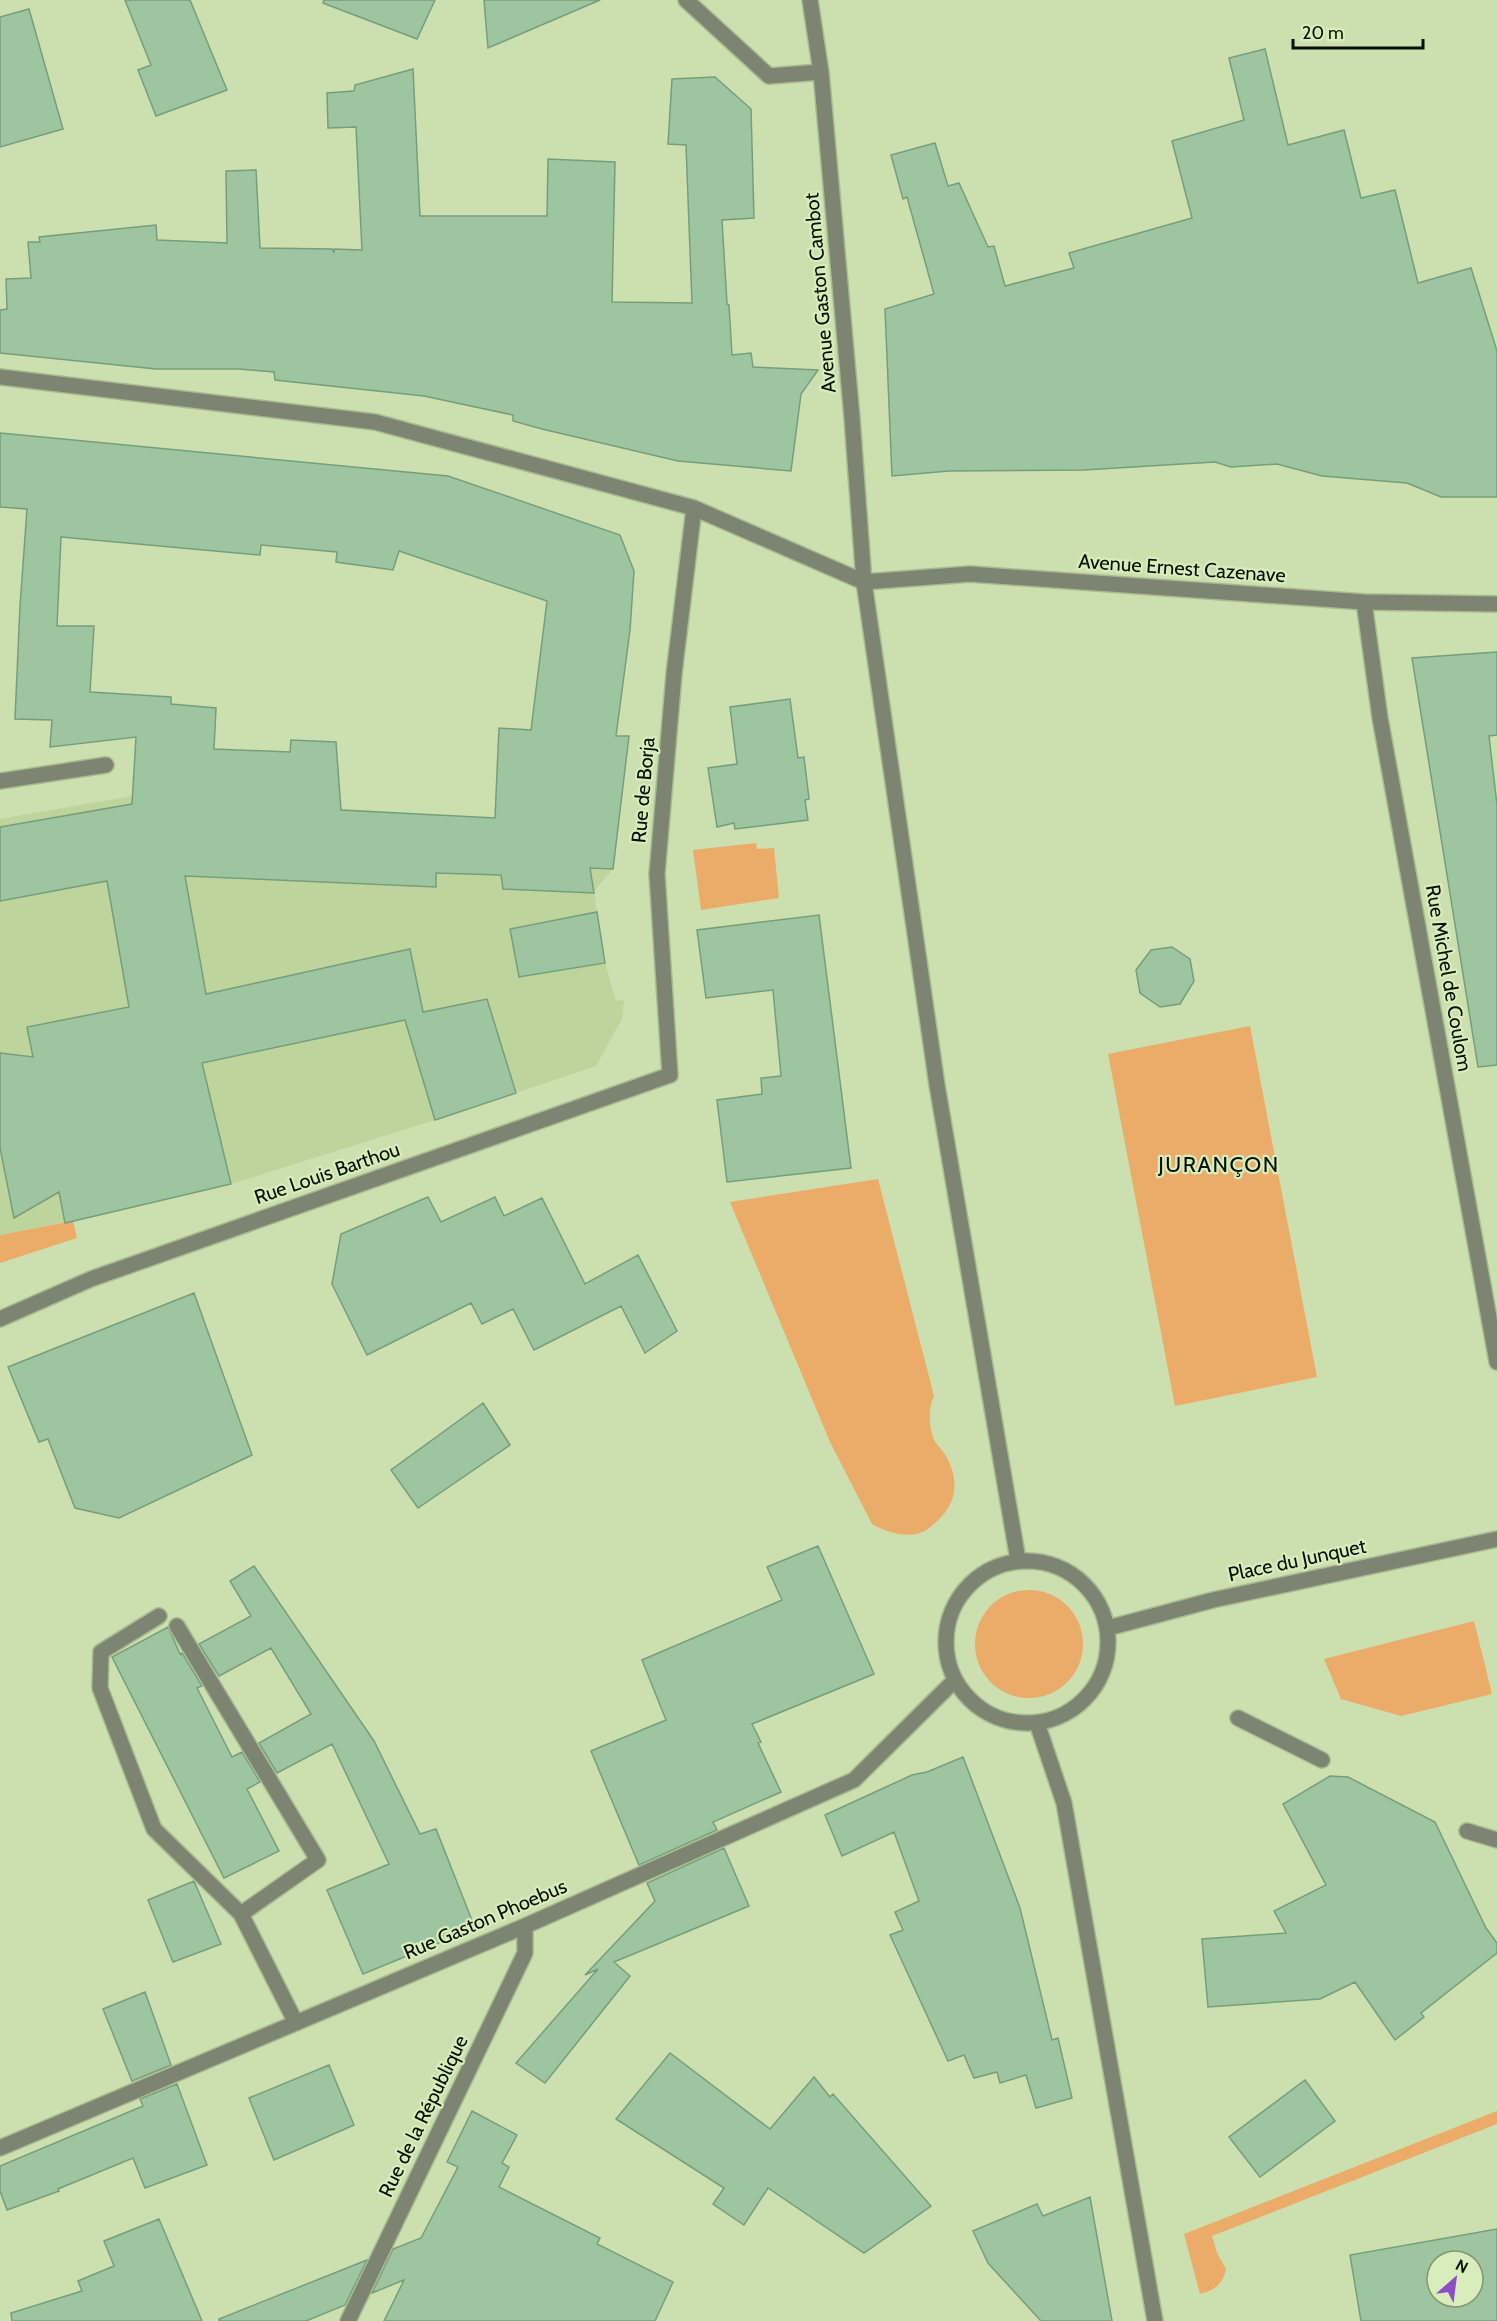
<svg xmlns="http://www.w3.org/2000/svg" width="1497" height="2321" font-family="Cabin,sans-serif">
<rect width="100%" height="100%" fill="#cbdfaf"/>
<!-- built -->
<path fill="#bdd49d" d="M 132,796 L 619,826 L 613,869 L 594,891 L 605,963 L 616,1001 L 624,1000 L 622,1019 L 596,1066 L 435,1120 L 231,1184 L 107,1214 L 0,1235 L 0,819 Z"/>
<!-- green -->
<path fill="#ebac69" d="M 756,843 L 757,849 L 774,848 L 779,898 L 701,910 L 693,850 Z
M 1250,1026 L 1317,1377 L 1175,1406 L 1108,1054 Z
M 878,1179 L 934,1396 C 928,1407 929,1425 933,1437 C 935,1444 942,1449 946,1456 C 962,1485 955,1509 929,1528 C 913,1541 888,1533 872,1524 L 830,1442 L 730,1202 Z
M 73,1221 L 77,1238 L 0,1263 L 0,1235 Z
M975 1644a54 54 0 1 1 108 0a54 54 0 1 1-108 0Z
M 1474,1621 L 1492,1694 L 1401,1716 L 1341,1699 L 1324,1659 Z
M 1497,2111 L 1497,2124 L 1212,2236 L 1217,2253 L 1226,2269 C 1223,2284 1215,2290 1200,2294 L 1184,2234 Z"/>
<!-- building -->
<path fill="#9dc6a0" stroke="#779e7a" stroke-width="1.5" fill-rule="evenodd" d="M 125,0 L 190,0 L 227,90 L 156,116 L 138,70 L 151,65 Z
M 324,0 L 435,0 L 417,39 L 323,3 Z
M 484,0 L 600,0 L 488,48 Z
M 29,9 L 63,129 L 0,147 L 0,17 Z
M 1265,49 L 1288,145 L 1344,130 L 1361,198 L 1395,190 L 1418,283 L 1471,268 L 1497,351 L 1497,497 L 1441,497 L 1407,483 L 1322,476 L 1277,464 L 1231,467 L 1215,462 L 1084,470 L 949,471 L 892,476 L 885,309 L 934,294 L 907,197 L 903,199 L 891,155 L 935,143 L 948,186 L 959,183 L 988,247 L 994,246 L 1005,286 L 1074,268 L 1069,253 L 1192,218 L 1172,141 L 1244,120 L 1229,58 Z
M 413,69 L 420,216 L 547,216 L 548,159 L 615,162 L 612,302 L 692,303 L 686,145 L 668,144 L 672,79 L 715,77 L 751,109 L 754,218 L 722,220 L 727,304 L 729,305 L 732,355 L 751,353 L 753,367 L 818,370 L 801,394 L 791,471 L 678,461 L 542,429 L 513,421 L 513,415 L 424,396 L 275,380 L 274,372 L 239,369 L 156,369 L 0,353 L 0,310 L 7,309 L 6,279 L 31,278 L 28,242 L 40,242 L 39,237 L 156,225 L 157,240 L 227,243 L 226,171 L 256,170 L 260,248 L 332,249 L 334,253 L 334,249 L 362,250 L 356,127 L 328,128 L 327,93 L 354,91 L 355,85 Z
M 0,433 L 448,476 L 620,535 L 634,571 L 630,630 L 616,736 L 629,736 L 613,869 L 590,868 L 594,893 L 503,889 L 501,875 L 436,873 L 436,887 L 185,876 L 206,994 L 410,949 L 423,1012 L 487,999 L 516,1093 L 435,1120 L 405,1020 L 202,1063 L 231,1184 L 65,1223 L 59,1192 L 14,1218 L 0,1148 L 0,1053 L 33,1057 L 27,1027 L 129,1007 L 107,881 L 0,901 L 0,827 L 132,804 L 136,737 L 50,747 L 52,720 L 15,719 L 20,606 L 27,509 L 0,507 ZM 61,537 L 260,555 L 261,545 L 337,552 L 336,562 L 393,570 L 399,551 L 547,601 L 531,730 L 499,728 L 495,818 L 341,810 L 336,742 L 291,740 L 290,752 L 214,749 L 216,708 L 171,704 L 171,697 L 90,692 L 94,626 L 57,626 Z
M 1497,652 L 1497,735 L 1489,736 L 1497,805 L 1497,1065 L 1478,1067 L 1412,658 Z
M 790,699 L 798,758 L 804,757 L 809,799 L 805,800 L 808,820 L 735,829 L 734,823 L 717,827 L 708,768 L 737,764 L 730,707 Z
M 597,912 L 605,963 L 519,977 L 510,929 Z
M 819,915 L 851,1168 L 727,1182 L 717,1100 L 762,1094 L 761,1078 L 781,1076 L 773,990 L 706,998 L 697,930 Z
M 1172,947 L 1190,959 L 1194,981 L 1180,1004 L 1160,1007 L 1140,993 L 1136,970 L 1151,950 Z
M 428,1197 L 441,1222 L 495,1197 L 504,1216 L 542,1198 L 585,1284 L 638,1255 L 677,1331 L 645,1353 L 621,1306 L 534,1350 L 513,1309 L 482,1324 L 471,1303 L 367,1355 L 332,1284 L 341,1234 Z
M 194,1293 L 252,1455 L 119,1518 L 75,1508 L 48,1439 L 39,1442 L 8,1367 Z
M 483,1403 L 510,1445 L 418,1508 L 391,1470 Z
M 818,1546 L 874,1674 L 752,1724 L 761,1742 L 758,1743 L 781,1792 L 713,1822 L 717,1830 L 639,1865 L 591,1751 L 666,1720 L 642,1660 L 782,1600 L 767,1567 Z
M 254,1566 L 374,1741 L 420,1834 L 436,1829 L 475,1928 L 363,1974 L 327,1890 L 389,1864 L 332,1744 L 277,1773 L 259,1743 L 311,1714 L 271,1648 L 219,1676 L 199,1644 L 251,1616 L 230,1581 Z
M 168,1627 L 180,1654 L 182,1653 L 202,1686 L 197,1688 L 232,1757 L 242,1752 L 260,1782 L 247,1789 L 279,1851 L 224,1878 L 112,1657 Z
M 963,1757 L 1020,1908 L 1052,2040 L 1058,2038 L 1072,2098 L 1036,2108 L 1026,2075 L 1000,2083 L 997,2072 L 974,2078 L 964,2055 L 948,2061 L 890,1935 L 903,1930 L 895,1912 L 919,1901 L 894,1832 L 842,1856 L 825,1815 L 912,1775 L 927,1772 Z
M 1330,1776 L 1348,1777 L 1435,1822 L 1486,1928 L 1497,1943 L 1497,1953 L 1421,2013 L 1424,2017 L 1395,2040 L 1355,1982 L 1320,1999 L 1208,2007 L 1202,1939 L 1286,1933 L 1274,1911 L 1326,1885 L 1283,1804 Z
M 724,1848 L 749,1906 L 614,1962 L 630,1976 L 545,2083 L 516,2063 L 598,1969 L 585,1975 L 655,1901 L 647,1883 Z
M 194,1881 L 221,1944 L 173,1962 L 148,1900 Z
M 145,1992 L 171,2065 L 132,2081 L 103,2009 Z
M 670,2053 L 770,2129 L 814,2077 L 830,2097 L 833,2094 L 931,2206 L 864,2253 L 768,2188 L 744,2225 L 713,2204 L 724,2188 L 616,2119 Z
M 329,2065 L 354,2125 L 274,2160 L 249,2098 Z
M 1305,2080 L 1335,2121 L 1260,2177 L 1229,2137 Z
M 177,2084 L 207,2165 L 145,2188 L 133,2158 L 58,2189 L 59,2191 L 7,2210 L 0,2191 L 0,2166 L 143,2106 L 140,2099 Z
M 472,2111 L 517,2135 L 502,2163 L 509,2167 L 499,2187 L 600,2238 L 597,2244 L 673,2282 L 655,2321 L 384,2321 L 404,2280 L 372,2293 L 393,2249 L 421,2238 L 458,2167 L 447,2162 Z
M 1090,2197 L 1112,2321 L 1041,2321 L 988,2263 L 973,2231 L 1037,2204 L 1043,2216 Z
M 159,2219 L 202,2321 L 12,2321 L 11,2313 L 82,2291 L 78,2281 L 114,2266 L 104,2241 Z
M 1497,2229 L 1497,2321 L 1361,2321 L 1350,2255 ZM 1437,2261 L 1473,2261 L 1473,2297 L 1437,2297 Z
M 367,2260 L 345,2305 L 306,2321 L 219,2321 L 219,2319 Z"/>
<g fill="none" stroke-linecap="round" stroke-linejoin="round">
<defs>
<path id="minor" d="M 686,0 L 769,76 L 821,72
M 810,0 L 821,72 L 852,418 L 864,582 L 937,1085 L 1018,1560
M 0,377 L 375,422 L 694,508 L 864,582 L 970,574 L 1364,602 L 1497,604
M 1364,602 L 1380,718 L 1497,1362
M 0,781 L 106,765
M 0,1319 L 91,1279 L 670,1075 L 657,874 L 674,674 L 694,508
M946 1642a81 81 0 1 1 162 0a81 81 0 1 1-162 0Z
M 159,1616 L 101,1652 L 100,1688 L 154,1829 L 241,1914 L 296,2023
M 177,1626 L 318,1860 L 241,1914
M 1108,1628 L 1213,1600 L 1497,1539
M 1238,1718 L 1322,1760
M 1037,1723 L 1064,1803 L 1155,2321
M 1467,1831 L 1497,1840
M 0,2148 L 525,1926 L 854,1780 L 955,1680
M 348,2321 L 525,1953 L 525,1926"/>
</defs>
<!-- minor casing -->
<use href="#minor" stroke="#a8ba90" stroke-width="18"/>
<!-- minor -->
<use href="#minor" stroke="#7d8572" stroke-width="15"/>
</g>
<g text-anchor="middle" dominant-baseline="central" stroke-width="4.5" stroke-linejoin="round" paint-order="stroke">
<!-- street labels -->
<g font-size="20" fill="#091002" stroke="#d8edbc">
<text transform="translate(820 293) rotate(-95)">Avenue Gaston Cambot</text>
<text transform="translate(1182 568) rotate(4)">Avenue Ernest Cazenave</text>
<text transform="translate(643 790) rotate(-85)">Rue de Borja</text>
<text transform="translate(1449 978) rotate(80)">Rue Michel de Coulom</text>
<text transform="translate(327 1173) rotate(-19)">Rue Louis Barthou</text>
<text transform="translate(1297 1560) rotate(-12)">Place du Junquet</text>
<text transform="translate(485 1919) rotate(-23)">Rue Gaston Phoebus</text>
<text transform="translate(423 2116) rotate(-64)">Rue de la République</text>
</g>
<!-- quarter labels -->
<g font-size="22" letter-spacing="1.5" fill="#091002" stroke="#d8edbc">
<text x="1219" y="1164">JURANÇON</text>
</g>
</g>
<!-- north arrow -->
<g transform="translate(1455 2279) rotate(28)"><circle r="28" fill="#d8edbc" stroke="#859572" stroke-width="1.5"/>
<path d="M0-4.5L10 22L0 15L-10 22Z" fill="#8e4ec3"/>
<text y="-9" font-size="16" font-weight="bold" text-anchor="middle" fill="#091002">N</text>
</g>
<!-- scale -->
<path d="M1293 39v9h130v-9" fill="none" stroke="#091002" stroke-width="3"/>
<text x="1302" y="39" font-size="18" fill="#091002" stroke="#d8edbc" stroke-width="4.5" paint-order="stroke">20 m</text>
</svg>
